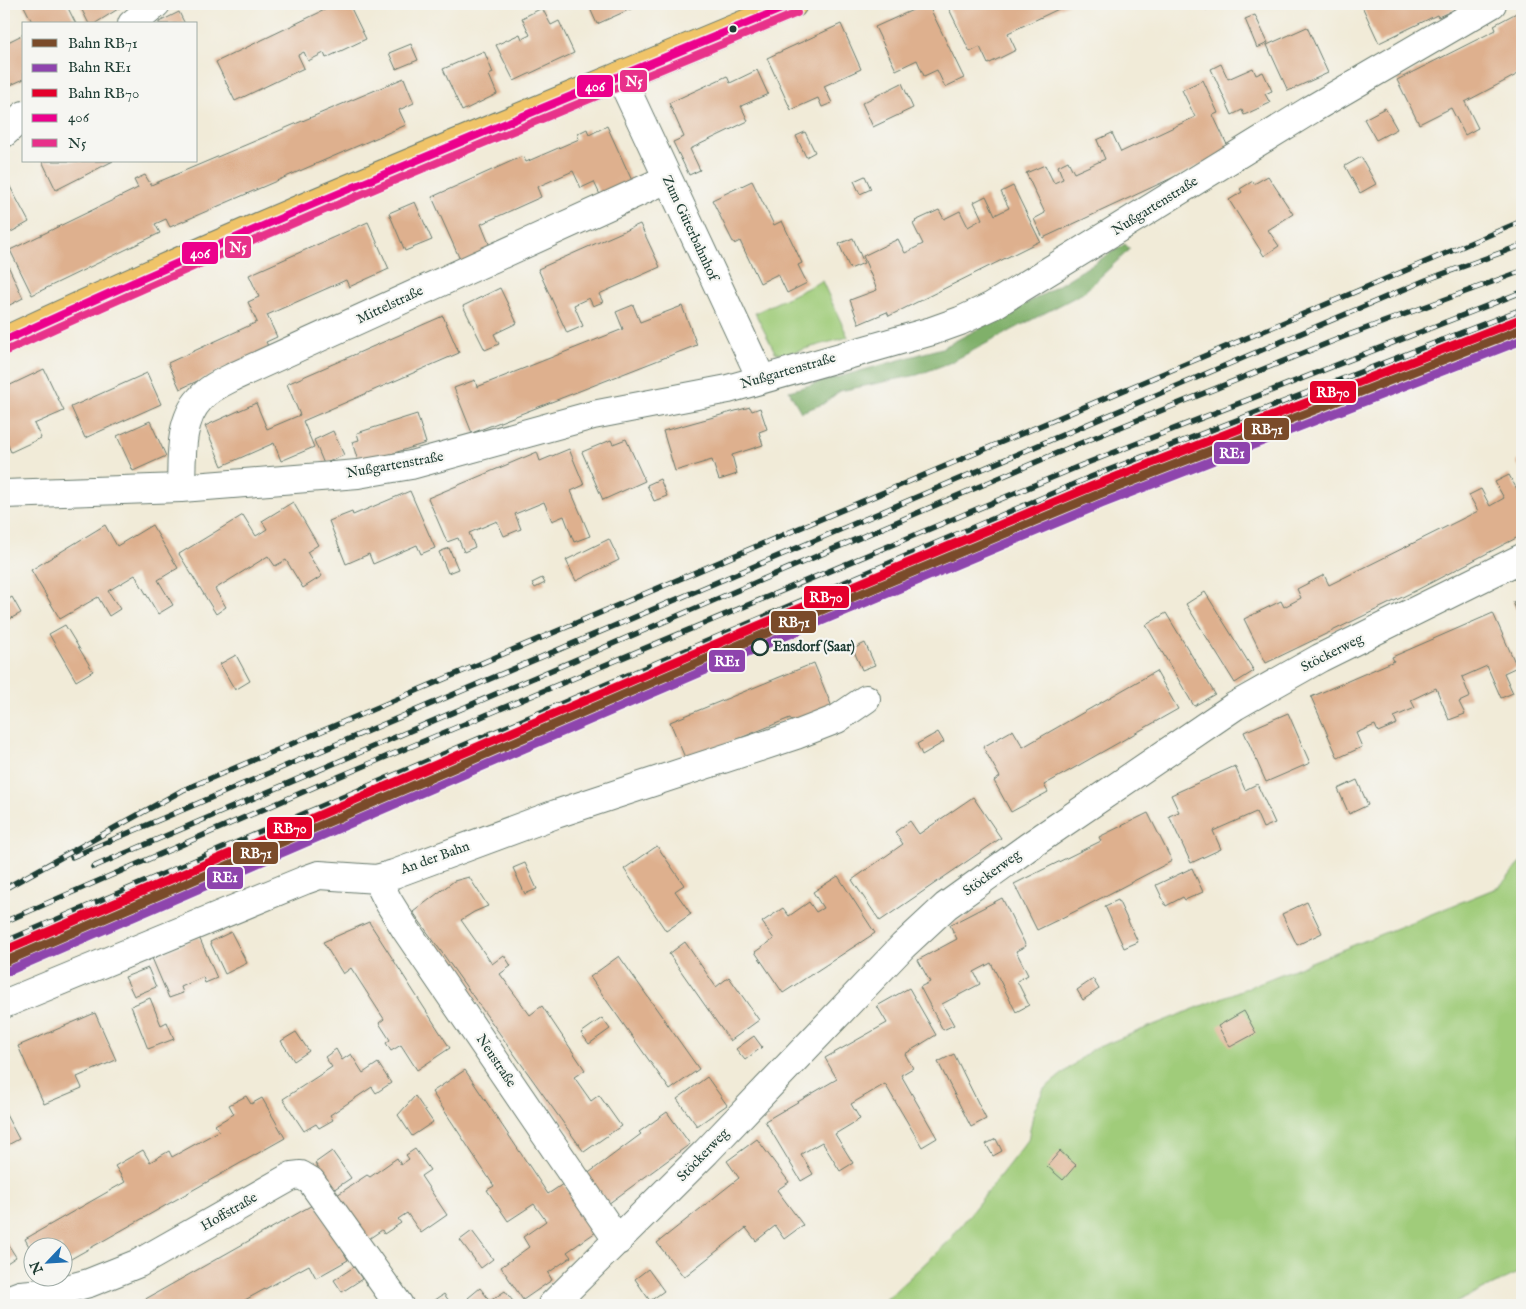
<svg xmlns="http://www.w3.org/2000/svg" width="1526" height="1309" font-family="'IM FELL English',serif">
<rect width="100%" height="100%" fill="#f6f6f2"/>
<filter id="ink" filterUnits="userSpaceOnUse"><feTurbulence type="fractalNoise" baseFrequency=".02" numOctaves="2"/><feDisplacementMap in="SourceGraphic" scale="10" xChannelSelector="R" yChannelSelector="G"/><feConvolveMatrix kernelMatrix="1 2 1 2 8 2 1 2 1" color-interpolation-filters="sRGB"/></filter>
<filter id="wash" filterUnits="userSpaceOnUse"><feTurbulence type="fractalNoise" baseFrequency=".0096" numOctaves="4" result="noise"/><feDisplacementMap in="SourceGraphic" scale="20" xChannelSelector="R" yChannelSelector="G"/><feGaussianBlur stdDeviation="1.12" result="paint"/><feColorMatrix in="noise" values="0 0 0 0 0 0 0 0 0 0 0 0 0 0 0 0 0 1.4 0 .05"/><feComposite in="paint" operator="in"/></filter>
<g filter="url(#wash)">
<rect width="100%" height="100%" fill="#f1ebd8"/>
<!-- green -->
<path fill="#a0cc7a" stroke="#608457" d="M 822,281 L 848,337 L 783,355 L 775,352 L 755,313 Z
M 1522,862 L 1522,1271 L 1451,1305 L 880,1305 L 948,1242 L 1028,1140 L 1034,1110 L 1044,1089 L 1091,1050 L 1499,887 Z"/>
<!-- forest -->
<path fill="#80b06a" stroke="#50764f" d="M 1125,244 L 1130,249 L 1083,293 L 949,363 L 917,375 L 840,391 L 823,404 L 801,412 L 789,391 L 942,348 L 1044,294 Z"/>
<g id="blocks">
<!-- building -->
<path fill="#deb08e" d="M 23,4 L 66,4 L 76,24 L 33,24 Z
M 79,4 L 126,4 L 94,24 L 89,24 Z
M 337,4 L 349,4 L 366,39 L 326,58 L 324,53 L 308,61 L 304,52 L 298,55 L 304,68 L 235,101 L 216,62 Z
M 588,4 L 642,4 L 597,24 Z
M 926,4 L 928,4 L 964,78 L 945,87 L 937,70 L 924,76 L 917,60 L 896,70 L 875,27 Z
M 961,4 L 1069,4 L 1008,33 L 1016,50 L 988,64 L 980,47 L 970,52 L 949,9 Z
M 1203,4 L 1219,4 L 1206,10 Z
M 1361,4 L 1451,4 L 1454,10 L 1438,17 L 1437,15 L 1379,43 Z
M 542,8 L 551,25 L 559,21 L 574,53 L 514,81 L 496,45 L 520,34 L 522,39 L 530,35 L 522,18 Z
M 1522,10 L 1522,72 L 1465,102 L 1478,128 L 1465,135 L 1451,108 L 1419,124 L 1397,80 L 1496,30 L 1494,25 Z
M 179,12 L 185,24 L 159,24 L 159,22 Z
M 1255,15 L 1268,43 L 1257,48 L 1245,19 Z
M 841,24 L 861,69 L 824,86 L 832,103 L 822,107 L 818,98 L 791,110 L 767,58 Z
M 1307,27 L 1328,73 L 1288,91 L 1267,45 Z
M 24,34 L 24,79 L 4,88 L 4,44 Z
M 411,44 L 418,60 L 396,69 L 389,53 Z
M 484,51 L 493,73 L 489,75 L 497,94 L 462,111 L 443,69 Z
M 1221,64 L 1228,79 L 1253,68 L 1256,75 L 1263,72 L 1272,91 L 1265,94 L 1270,103 L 1244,115 L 1242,110 L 1232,115 L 1211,69 Z
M 757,70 L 768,94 L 741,106 L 748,121 L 690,149 L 700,170 L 689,175 L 673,142 L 684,137 L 669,103 L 727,76 L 730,83 Z
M 404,78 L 414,103 L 399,110 L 406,125 L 170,227 L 166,219 L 155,224 L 160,233 L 32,295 L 10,250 L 138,188 L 134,180 L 145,175 L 151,185 Z
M 1203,80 L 1218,113 L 1213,115 L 1230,151 L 1043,238 L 1034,219 L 1045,213 L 1026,173 L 1045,165 L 1054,183 L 1063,179 L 1058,166 L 1068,161 L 1074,173 L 1105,159 L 1097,140 L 1112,133 L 1121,152 L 1195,117 L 1182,90 Z
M 902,83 L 913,108 L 873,127 L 862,103 Z
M 1385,108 L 1397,129 L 1376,140 L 1364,119 Z
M 607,126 L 634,185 L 602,199 L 594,182 L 581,188 L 573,171 L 537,187 L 541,197 L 481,224 L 492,251 L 462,264 L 432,197 L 523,156 L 526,162 L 579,139 L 577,134 L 587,129 L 589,135 Z
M 805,132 L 815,152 L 806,157 L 796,136 Z
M 1361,157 L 1376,184 L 1360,193 L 1345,166 Z
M 42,161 L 113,161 L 56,190 Z
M 865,176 L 871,189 L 860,194 L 854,181 Z
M 1268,176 L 1293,214 L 1268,230 L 1279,246 L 1264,256 L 1229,200 L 1242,192 L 1240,189 L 1253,181 L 1254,184 Z
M 7,181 L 29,222 L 4,236 L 4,183 Z
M 752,181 L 774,225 L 782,221 L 802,263 L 798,265 L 807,283 L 787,293 L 778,274 L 760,283 L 740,241 L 734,244 L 712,200 Z
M 1013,186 L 1040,241 L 889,316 L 887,312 L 859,324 L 850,300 L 877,290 L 863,256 L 898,239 L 905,253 L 923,244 L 913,224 L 916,222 L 915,221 L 939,210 L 944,219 L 960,211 L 968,227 L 982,219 L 974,202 L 986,196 L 995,215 L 1009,208 L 1001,192 Z
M 415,202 L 432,240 L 405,251 L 389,213 Z
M 368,222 L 389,269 L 349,287 L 346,280 L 267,315 L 277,337 L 266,342 L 269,348 L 180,389 L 168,363 L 257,322 L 248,302 L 259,297 L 249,275 Z
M 640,224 L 660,267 L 599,294 L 603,302 L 593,306 L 589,298 L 574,305 L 583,326 L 567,333 L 538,269 Z
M 853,238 L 864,263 L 850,269 L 839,244 Z
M 4,257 L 23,298 L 4,308 Z
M 500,288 L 517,323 L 494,334 L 499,344 L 485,350 L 463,306 Z
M 633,305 L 640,322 L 682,306 L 697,345 L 472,433 L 454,388 L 475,380 L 477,387 L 623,329 L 616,312 Z
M 443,316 L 459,353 L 303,421 L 314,447 L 281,461 L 274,443 L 222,466 L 205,426 L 256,403 L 267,429 L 300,415 L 287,384 Z
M 44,369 L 64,411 L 34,424 L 41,438 L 11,452 L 4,436 L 4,388 Z
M 147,373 L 161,404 L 85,438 L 71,407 Z
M 750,407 L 752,411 L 760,408 L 767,429 L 759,432 L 763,445 L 732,455 L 737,474 L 719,480 L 712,460 L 675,471 L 663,431 Z
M 417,414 L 426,443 L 359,464 L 352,442 L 359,440 L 357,433 Z
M 150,421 L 166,456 L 133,471 L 117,436 Z
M 333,431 L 344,455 L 324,464 L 314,440 Z
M 626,439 L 645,481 L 603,500 L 582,452 L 611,440 L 613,444 Z
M 569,449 L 584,485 L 571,491 L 590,536 L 574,542 L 564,516 L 552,521 L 544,502 L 515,514 L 521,529 L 504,536 L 497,521 L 469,533 L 475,547 L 464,552 L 458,538 L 447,542 L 428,498 L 537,452 L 540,461 Z
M 1522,457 L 1522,473 L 1516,461 Z
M 1509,475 L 1518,491 L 1522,489 L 1522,535 L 1417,590 L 1266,663 L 1244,619 L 1281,601 L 1284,607 L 1301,598 L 1297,589 L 1324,575 L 1329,585 L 1478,511 L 1469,495 L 1481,489 L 1490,506 L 1504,498 L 1495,482 Z
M 660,479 L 667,496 L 654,501 L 647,485 Z
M 410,491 L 435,548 L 421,554 L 417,545 L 373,564 L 369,554 L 346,564 L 329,521 L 352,512 L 353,515 Z
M 293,502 L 318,545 L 307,552 L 322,576 L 303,588 L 286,560 L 275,566 L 268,556 L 215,589 L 226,607 L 216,614 L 179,554 L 243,515 L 256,536 L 267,529 L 262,521 Z
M 105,525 L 117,546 L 152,525 L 178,568 L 158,580 L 173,605 L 158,614 L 135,575 L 108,591 L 120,609 L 109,616 L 98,597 L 60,619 L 31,570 Z
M 609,539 L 619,560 L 576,581 L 566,560 Z
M 449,548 L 458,569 L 448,573 L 439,552 Z
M 542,578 L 545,583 L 535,588 L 532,583 Z
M 1205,592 L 1254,671 L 1235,683 L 1186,604 Z
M 12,597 L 21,613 L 4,622 L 4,602 Z
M 1522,598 L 1522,624 L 1513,602 Z
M 1166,613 L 1215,694 L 1194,706 L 1146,625 Z
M 1493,613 L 1517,667 L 1504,673 L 1513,693 L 1501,698 L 1487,666 L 1462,677 L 1470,697 L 1459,702 L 1465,714 L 1449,720 L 1436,688 L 1411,700 L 1415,708 L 1394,717 L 1397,724 L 1378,732 L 1375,725 L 1356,733 L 1362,747 L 1338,758 L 1311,697 L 1394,661 L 1392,657 Z
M 65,625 L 93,671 L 76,681 L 49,634 Z
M 865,643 L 875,665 L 862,670 L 853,649 Z
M 236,655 L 250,681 L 235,690 L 220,664 Z
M 814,663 L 834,712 L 795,728 L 790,718 L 686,760 L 670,722 Z
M 1156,671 L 1178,709 L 1044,785 L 1048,792 L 1011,812 L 994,781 L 1000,777 L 983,747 L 1013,730 L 1023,747 Z
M 1288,713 L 1310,763 L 1266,782 L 1244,732 Z
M 938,732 L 944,742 L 922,755 L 917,744 Z
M 1235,766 L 1245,790 L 1257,784 L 1275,823 L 1263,828 L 1256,812 L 1213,831 L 1221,849 L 1191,863 L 1169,816 L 1179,812 L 1171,795 Z
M 1357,780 L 1368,805 L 1349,814 L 1338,789 Z
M 973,797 L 1001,838 L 880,921 L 852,880 L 903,844 L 895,832 L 910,821 L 919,834 Z
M 1148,813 L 1172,861 L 1084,907 L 1037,930 L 1014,884 L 1101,841 L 1099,837 Z
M 657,846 L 684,885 L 675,891 L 691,914 L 666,931 L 624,869 Z
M 525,863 L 537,889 L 525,894 L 513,868 Z
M 1192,868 L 1203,892 L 1185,900 L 1183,897 L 1166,906 L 1156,885 Z
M 838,876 L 875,933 L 783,993 L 755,952 L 774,939 L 762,922 L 783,908 L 789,916 L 809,902 L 816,912 L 823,908 L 813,892 Z
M 469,877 L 488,906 L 474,912 L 461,920 L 492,964 L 504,955 L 511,966 L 500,974 L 530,1015 L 542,1006 L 585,1070 L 574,1077 L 591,1101 L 599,1095 L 621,1126 L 584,1152 L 413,912 L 454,881 Z
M 1002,898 L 1026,946 L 1016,951 L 1028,975 L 1017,981 L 1029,1005 L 1016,1012 L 991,963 L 974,972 L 980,984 L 942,1004 L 954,1025 L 943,1030 L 920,987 L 930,982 L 918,960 L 957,939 L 950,925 Z
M 1118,900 L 1138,942 L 1124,948 L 1105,906 Z
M 1307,902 L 1322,933 L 1297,945 L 1282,914 Z
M 369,922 L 450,1048 L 417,1070 L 401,1045 L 391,1051 L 386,1043 L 390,1040 L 379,1023 L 384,1019 L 351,968 L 343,974 L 323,942 Z
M 231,932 L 247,963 L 225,974 L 210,942 Z
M 199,937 L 217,978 L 205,983 L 203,977 L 181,987 L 183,993 L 169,998 L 152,958 Z
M 685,942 L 716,987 L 729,977 L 759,1020 L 730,1041 L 669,954 Z
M 619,956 L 699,1069 L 670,1090 L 590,977 Z
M 148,968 L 156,987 L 134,996 L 125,977 Z
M 1093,979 L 1099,989 L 1083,1000 L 1077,990 Z
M 909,988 L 936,1035 L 905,1054 L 913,1068 L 901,1075 L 937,1138 L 922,1147 L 885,1084 L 851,1104 L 860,1119 L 835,1134 L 853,1163 L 840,1171 L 822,1142 L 801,1154 L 813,1174 L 801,1181 L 765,1121 L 837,1079 L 825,1058 L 887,1023 L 877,1006 Z
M 150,998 L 161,1025 L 167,1022 L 174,1039 L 148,1049 L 131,1006 Z
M 1244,1011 L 1256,1033 L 1230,1047 L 1218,1026 Z
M 95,1013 L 116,1060 L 77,1077 L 82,1088 L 44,1104 L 18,1046 Z
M 602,1018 L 610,1029 L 589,1044 L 581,1033 Z
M 296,1032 L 309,1051 L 294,1061 L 281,1041 Z
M 754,1036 L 762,1047 L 745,1060 L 736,1049 Z
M 336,1049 L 342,1060 L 351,1054 L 363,1073 L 378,1063 L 391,1083 L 376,1093 L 372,1087 L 330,1115 L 333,1120 L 319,1128 L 316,1124 L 304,1131 L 283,1099 L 332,1067 L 325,1057 Z
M 954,1054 L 986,1119 L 971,1127 L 938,1062 Z
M 465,1070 L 548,1194 L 563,1184 L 596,1232 L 567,1252 L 571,1257 L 548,1273 L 552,1280 L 523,1300 L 501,1267 L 529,1247 L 523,1237 L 546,1221 L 534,1204 L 508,1221 L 487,1190 L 494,1186 L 432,1092 Z
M 707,1077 L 727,1105 L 697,1126 L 677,1099 Z
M 246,1096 L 251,1104 L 262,1098 L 285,1138 L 62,1264 L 62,1246 L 32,1246 L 32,1252 L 25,1239 L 125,1182 L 115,1166 L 143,1150 L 150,1162 L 169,1151 L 172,1157 L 219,1131 L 215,1125 L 234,1114 L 229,1105 Z
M 415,1096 L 433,1122 L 412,1136 L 398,1115 Z
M 4,1111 L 19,1139 L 4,1147 Z
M 667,1112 L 690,1144 L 608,1204 L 586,1175 L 641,1134 L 639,1132 Z
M 757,1139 L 789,1182 L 777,1190 L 803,1225 L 784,1239 L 775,1226 L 756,1241 L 746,1228 L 684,1277 L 657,1243 L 739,1178 L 727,1161 Z
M 996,1139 L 1002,1151 L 993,1156 L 986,1144 Z
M 415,1149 L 430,1170 L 421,1176 L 447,1215 L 421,1233 L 407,1213 L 398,1219 L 401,1223 L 384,1234 L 382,1230 L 367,1240 L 337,1195 L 367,1175 L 370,1177 L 397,1158 L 401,1165 L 409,1159 L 406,1155 Z
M 332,1151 L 351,1178 L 333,1190 L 315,1163 Z
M 1060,1151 L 1076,1165 L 1063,1180 L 1047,1166 Z
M 316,1203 L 348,1260 L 316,1278 L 309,1265 L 245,1300 L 248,1305 L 135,1305 Z
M 472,1231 L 493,1259 L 481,1268 L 460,1240 Z
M 4,1238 L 16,1257 L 4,1265 Z
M 354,1267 L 362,1279 L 342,1292 L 334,1280 Z
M 648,1269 L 664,1291 L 650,1301 L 635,1279 Z
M 480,1288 L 490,1301 L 505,1291 L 516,1305 L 473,1305 L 468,1298 Z
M 444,1294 L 452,1305 L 428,1305 Z"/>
</g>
</g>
<g filter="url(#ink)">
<use href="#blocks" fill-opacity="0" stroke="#687a6d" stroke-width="1"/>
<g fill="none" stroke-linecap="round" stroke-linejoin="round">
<defs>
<path id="minor" d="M 132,24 L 156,4
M 620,76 L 761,378
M 4,133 L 24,115
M 181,488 C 182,459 179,421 200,399 C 209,388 223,382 235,376 L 667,179
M 4,494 L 181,488 L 358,474 L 411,465 L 593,415 L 728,389 L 932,331 L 960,321 L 992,306 L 1312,109 L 1492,4
M 377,879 L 388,901 L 406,930 L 618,1241
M 4,1004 L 305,880 L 319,875 L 377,879 L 394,874 L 556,814 L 796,735 L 837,719 L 866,699
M 4,1301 L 20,1295 L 55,1292 L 89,1283 L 139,1263 L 292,1176 L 301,1175 L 311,1181 L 399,1305
M 552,1305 L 706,1152 L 903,946 L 946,906 L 1028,847 L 1235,706 L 1320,658 L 1522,558"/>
<path id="major" d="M 4,341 C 263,219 529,115 793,4"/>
</defs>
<!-- minor casing -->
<use href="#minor" stroke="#687a6d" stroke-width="30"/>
<!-- major casing -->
<use href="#major" stroke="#687a6d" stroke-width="30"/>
<!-- minor -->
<use href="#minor" stroke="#fff" stroke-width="28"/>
<!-- major -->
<use href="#major" stroke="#f0c469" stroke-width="28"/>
<defs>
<path id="rail" d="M 72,857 L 1426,280 L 1522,245
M 93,867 L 1071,447 L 1343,337 L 1522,271
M 4,889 L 183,790 L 1522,221
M 4,922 L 319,785 L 1082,465 L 1522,292
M 4,942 L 1088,478 L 1522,309"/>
</defs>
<!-- rail casing -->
<use href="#rail" stroke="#1f3d34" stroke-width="5.5"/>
<!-- rail -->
<use href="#rail" stroke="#f6f6f2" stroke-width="4" stroke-dasharray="11" stroke-linecap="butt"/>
<defs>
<path id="bus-1" d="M 4,341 C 264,221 529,114 793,4"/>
<path id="bus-2" d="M 8,350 C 268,230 533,123 797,13"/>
</defs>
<!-- bus-1 casing -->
<use href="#bus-1" stroke="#f6f6f2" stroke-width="11"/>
<!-- bus-2 casing -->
<use href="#bus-2" stroke="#f6f6f2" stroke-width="11"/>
<!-- bus-1 -->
<use href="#bus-1" stroke="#ec008c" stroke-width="8"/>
<!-- bus-2 -->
<use href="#bus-2" stroke="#e8308a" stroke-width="8"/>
<defs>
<path id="rail-1" d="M 4,962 L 762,635 L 1097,495 L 1522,329"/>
<path id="rail-2" d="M 8,971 L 766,644 L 1101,504 L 1522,340"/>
<path id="rail-3" d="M 4,951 L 758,626 L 1093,486 L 1518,320"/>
</defs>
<!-- rail-1 casing -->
<use href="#rail-1" stroke="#f6f6f2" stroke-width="12"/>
<!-- rail-2 casing -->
<use href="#rail-2" stroke="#f6f6f2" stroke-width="12"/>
<!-- rail-3 casing -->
<use href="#rail-3" stroke="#f6f6f2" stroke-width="12"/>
<!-- rail-1 -->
<use href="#rail-1" stroke="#7a4b2a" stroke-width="9"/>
<!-- rail-2 -->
<use href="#rail-2" stroke="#8e44ad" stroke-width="9"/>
<!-- rail-3 -->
<use href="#rail-3" stroke="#e4002b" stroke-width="9"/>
</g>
</g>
<!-- markers -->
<circle fill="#1f3d34" stroke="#f6f6f2" stroke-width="2" cx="733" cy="29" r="4.5"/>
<circle fill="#f6f6f2" stroke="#1f3d34" stroke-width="2.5" cx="760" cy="647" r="8"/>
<g text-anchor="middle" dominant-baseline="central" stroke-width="4.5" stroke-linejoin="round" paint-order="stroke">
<!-- street labels -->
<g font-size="14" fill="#1f3d34" stroke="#f6f6f2">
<text transform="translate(1155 206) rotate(-32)">Nußgartenstraße</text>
<text transform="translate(690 228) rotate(65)">Zum Güterbahnhof</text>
<text transform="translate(390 305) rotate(-25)">Mittelstraße</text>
<text transform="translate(788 371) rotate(-16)">Nußgartenstraße</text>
<text transform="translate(395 465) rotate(-10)">Nußgartenstraße</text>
<text transform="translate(1332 653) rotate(-27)">Stöckerweg</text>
<text transform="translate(435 858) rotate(-20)">An der Bahn</text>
<text transform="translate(992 873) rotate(-36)">Stöckerweg</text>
<text transform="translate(496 1061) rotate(56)">Neustraße</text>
<text transform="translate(703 1155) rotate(-46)">Stöckerweg</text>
<text transform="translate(229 1212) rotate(-30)">Hoffstraße</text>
</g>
<!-- stop labels -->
<g font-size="14" font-weight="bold" fill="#1f3d34" stroke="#f6f6f2" text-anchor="start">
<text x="773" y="647">Ensdorf (Saar)</text>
</g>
</g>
<g stroke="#f6f6f2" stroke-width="2">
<rect x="619" y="69" width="29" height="24" rx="5" fill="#e8308a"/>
<rect x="576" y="74" width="38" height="24" rx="5" fill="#ec008c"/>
<rect x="224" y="235" width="28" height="24" rx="5" fill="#e8308a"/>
<rect x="181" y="241" width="38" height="24" rx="5" fill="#ec008c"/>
<rect x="1309" y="380" width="48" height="24" rx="5" fill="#e4002b"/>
<rect x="1243" y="417" width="47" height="24" rx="5" fill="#7a4b2a"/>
<rect x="1213" y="441" width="38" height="24" rx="5" fill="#8e44ad"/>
<rect x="803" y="585" width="47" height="24" rx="5" fill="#e4002b"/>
<rect x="770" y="610" width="47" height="24" rx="5" fill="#7a4b2a"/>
<rect x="708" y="649" width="38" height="24" rx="5" fill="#8e44ad"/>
<rect x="266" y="816" width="47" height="24" rx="5" fill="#e4002b"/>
<rect x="232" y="841" width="47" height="24" rx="5" fill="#7a4b2a"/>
<rect x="206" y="866" width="38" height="24" rx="5" fill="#8e44ad"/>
</g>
<g font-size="14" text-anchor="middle" font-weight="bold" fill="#fff">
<text x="634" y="86">N5</text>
<text x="595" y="91">406</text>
<text x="238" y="252">N5</text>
<text x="200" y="258">406</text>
<text x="1333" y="397">RB70</text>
<text x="1267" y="434">RB71</text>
<text x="1232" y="458">RE1</text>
<text x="826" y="602">RB70</text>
<text x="794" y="627">RB71</text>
<text x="727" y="666">RE1</text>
<text x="290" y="833">RB70</text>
<text x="256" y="858">RB71</text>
<text x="225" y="882">RE1</text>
</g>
<!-- margin -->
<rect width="1526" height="1309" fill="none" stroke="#f6f6f2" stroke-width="20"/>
<!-- legend -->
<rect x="22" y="22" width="175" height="140" fill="#f6f6f2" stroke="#a0aca6"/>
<rect x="32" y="39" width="25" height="8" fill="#7a4b2a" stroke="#a0aca6"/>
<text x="68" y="48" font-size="15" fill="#1f3d34">Bahn RB71</text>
<rect x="32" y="64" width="25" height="8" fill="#8e44ad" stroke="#a0aca6"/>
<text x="68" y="72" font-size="15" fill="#1f3d34">Bahn RE1</text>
<rect x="32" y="89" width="25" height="8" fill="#e4002b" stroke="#a0aca6"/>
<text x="68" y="98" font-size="15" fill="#1f3d34">Bahn RB70</text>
<rect x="32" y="114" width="25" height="8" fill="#ec008c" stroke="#a0aca6"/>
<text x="68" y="122" font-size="15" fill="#1f3d34">406</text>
<rect x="32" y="139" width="25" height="8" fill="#e8308a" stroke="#a0aca6"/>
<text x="68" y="148" font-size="15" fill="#1f3d34">N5</text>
<!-- north arrow -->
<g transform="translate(48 1262) rotate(245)"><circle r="24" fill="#f6f6f2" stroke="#a0aca6"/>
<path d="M0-4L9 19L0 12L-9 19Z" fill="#1f6fb2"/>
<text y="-8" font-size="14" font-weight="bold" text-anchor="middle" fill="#1f3d34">N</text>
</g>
</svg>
